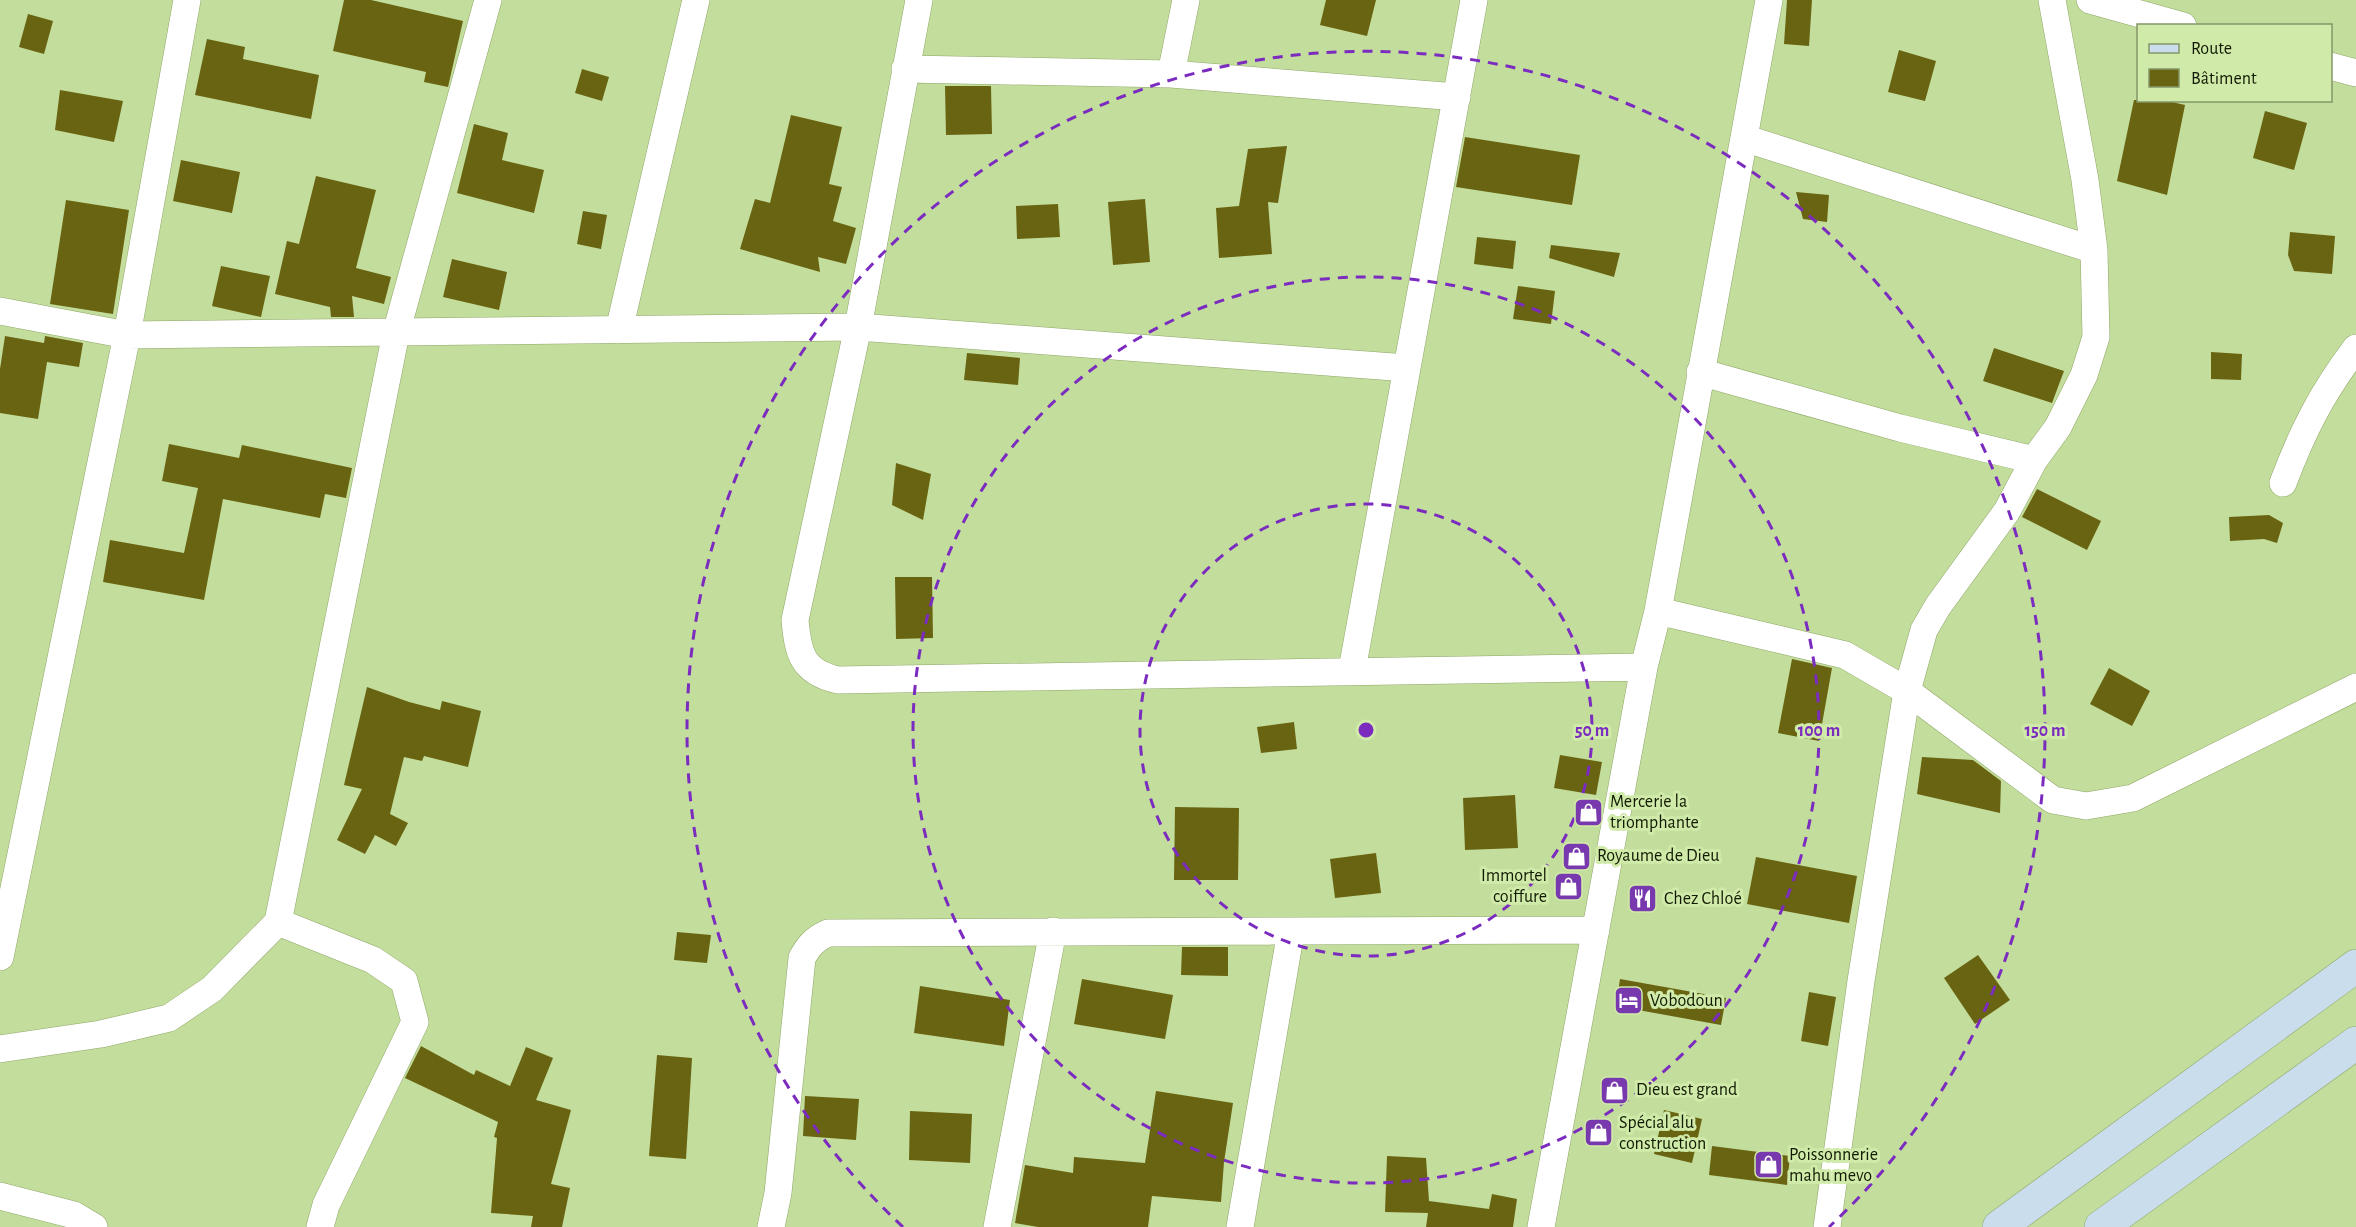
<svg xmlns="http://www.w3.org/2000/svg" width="2356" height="1227" font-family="'Alegreya Sans',sans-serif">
<rect width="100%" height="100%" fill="#c3dd9c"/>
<!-- building -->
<path fill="#696411" d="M 344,0 L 371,0 L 463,21 L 448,87 L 424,82 L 426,72 L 333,51 Z
M 1326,0 L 1376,0 L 1367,36 L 1320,25 Z
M 1787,0 L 1812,0 L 1809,46 L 1784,44 Z
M 28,14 L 53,21 L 44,54 L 19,47 Z
M 207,39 L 245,47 L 243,59 L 319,75 L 311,119 L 195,95 Z
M 1899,50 L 1936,61 L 1925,101 L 1888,92 Z
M 582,69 L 609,77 L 602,101 L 575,93 Z
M 945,86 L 991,86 L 992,134 L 946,135 Z
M 60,90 L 123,101 L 114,142 L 55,130 Z
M 2134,100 L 2163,100 L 2185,105 L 2167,195 L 2117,181 Z
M 2265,111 L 2307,123 L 2294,170 L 2253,158 Z
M 791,115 L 842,127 L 829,184 L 842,187 L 833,221 L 856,228 L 846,264 L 818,257 L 820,272 L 740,249 L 755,199 L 770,203 Z
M 474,124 L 508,133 L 502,160 L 544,170 L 534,213 L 457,193 Z
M 1465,137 L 1580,155 L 1572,205 L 1456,187 Z
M 1287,146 L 1278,203 L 1268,202 L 1272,254 L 1219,258 L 1216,208 L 1239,206 L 1248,149 Z
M 181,160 L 240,172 L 232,213 L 173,201 Z
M 316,176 L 376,190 L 356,268 L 391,277 L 384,304 L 352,296 L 354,317 L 331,317 L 330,307 L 275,294 L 287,241 L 299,244 Z
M 1796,192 L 1829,195 L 1827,222 L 1803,219 Z
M 1145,199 L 1150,262 L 1113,265 L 1108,202 Z
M 66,200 L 129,210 L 113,314 L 50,304 Z
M 1058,204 L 1060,237 L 1017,239 L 1016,206 Z
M 583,211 L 607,215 L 601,249 L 577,244 Z
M 2290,232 L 2335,236 L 2332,274 L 2294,271 L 2288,255 Z
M 1477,237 L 1516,241 L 1513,269 L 1474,264 Z
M 1551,245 L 1620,253 L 1614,277 L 1549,258 Z
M 452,259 L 507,272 L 499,310 L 443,297 Z
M 221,266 L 270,276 L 261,317 L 212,306 Z
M 1518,286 L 1555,291 L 1551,324 L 1513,319 Z
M 5,336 L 44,343 L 45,336 L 83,343 L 79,367 L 47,362 L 38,419 L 0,413 L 0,369 Z
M 1994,348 L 2064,371 L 2052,403 L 1983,381 Z
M 2211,352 L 2242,354 L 2241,380 L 2211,379 Z
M 967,353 L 1020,358 L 1018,385 L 964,380 Z
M 169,444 L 239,458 L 242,445 L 352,468 L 346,498 L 325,494 L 320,518 L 223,499 L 204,600 L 103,582 L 110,540 L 184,553 L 198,488 L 162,481 Z
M 896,463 L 931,474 L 923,520 L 892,505 Z
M 2037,489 L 2101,521 L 2087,550 L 2022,517 Z
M 2269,515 L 2283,523 L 2277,543 L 2264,539 L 2230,541 L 2229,517 Z
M 895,577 L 932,577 L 933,638 L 896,639 Z
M 1792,659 L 1832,668 L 1819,741 L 1778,733 Z
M 2109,668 L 2150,691 L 2132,726 L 2090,704 Z
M 367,687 L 409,702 L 440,710 L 442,701 L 481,711 L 468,767 L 424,756 L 422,761 L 404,757 L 390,814 L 408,823 L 396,846 L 375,835 L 365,854 L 337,840 L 362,789 L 344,785 Z
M 1294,722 L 1297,749 L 1261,753 L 1257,727 Z
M 1560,755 L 1602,762 L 1596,795 L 1554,788 Z
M 1922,757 L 1973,760 L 2001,781 L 2000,813 L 1917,794 Z
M 1515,795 L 1518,848 L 1465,850 L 1463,798 Z
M 1175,807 L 1239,808 L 1238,880 L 1174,880 Z
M 1376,853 L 1381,893 L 1335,898 L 1330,859 Z
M 1756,857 L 1857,876 L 1849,923 L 1747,904 Z
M 677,932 L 711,935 L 707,963 L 674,960 Z
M 1182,947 L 1228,947 L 1228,976 L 1181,975 Z
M 1978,955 L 2010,1000 L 1975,1024 L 1944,978 Z
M 1082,979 L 1173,995 L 1165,1039 L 1074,1024 Z
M 1620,979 L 1726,998 L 1721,1025 L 1616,1006 Z
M 920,986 L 1010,1000 L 1004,1046 L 914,1033 Z
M 1809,992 L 1836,997 L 1828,1046 L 1801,1041 Z
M 421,1046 L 474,1075 L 476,1070 L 510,1086 L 526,1047 L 553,1058 L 536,1100 L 571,1110 L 551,1184 L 570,1188 L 562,1227 L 531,1227 L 533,1216 L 491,1213 L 497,1138 L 494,1137 L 498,1122 L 405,1078 Z
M 657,1055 L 692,1058 L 686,1159 L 649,1156 Z
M 1156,1091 L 1233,1103 L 1224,1162 L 1221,1202 L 1152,1196 L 1148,1227 L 1038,1227 L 1015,1223 L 1025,1165 L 1073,1173 L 1074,1157 L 1145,1163 Z
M 805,1096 L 859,1099 L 856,1140 L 803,1136 Z
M 1664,1110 L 1702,1119 L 1692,1163 L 1654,1154 Z
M 910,1111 L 972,1114 L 970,1163 L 909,1160 Z
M 1712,1146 L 1790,1156 L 1787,1185 L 1709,1175 Z
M 1387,1156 L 1426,1158 L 1429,1201 L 1489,1209 L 1492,1194 L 1517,1199 L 1513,1227 L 1426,1227 L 1428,1213 L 1385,1212 Z"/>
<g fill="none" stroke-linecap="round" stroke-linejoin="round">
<defs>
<path id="street" d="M 919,0 L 858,327 L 795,620 C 798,653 802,672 838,680 L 1644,667
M 2090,0 L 2183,26
M 2330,66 L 2356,73
M 905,69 L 1171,74 L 1457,97
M 1171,74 L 1186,0
M 1744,138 L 2094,250
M 0,311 L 127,335 L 858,327 L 1407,368
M 619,330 L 696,0
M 1700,372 L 1900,428 L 2034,460
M 2283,483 C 2303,430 2322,393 2356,348
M 1658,611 L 1845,655 L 1907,691 L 2053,800 L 2086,806 L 2133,798 L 2356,687
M 1352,670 L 1474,0
M 278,922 L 373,960 L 404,981 L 415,1022 L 326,1205 L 320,1227
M 0,957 L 127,335 L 187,0
M 0,1049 L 101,1034 L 169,1018 L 212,989 L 278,922 L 396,333 L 488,0
M 0,1196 L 74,1215 L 94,1227
M 771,1227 L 778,1193 L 802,958 C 809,945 815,939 828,933 L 1291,931
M 997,1227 L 1053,931
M 1240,1227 L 1291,931 L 1596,930
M 1541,1227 L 1644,667 L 1658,611 L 1769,0
M 1827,1227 L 1861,981 L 1907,691 L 1924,630 L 1938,606 L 2007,511 L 2034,460 L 2058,427 L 2084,375 L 2096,337 L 2094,250 L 2085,180 L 2052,0"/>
<path id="secondary" d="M 1999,1227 L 2356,966
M 2101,1227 L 2356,1043"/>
</defs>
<!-- street casing -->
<use href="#street" stroke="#8fa768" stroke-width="28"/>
<!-- secondary casing -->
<use href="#secondary" stroke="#8fa768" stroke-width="34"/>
<!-- street -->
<use href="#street" stroke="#fff" stroke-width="27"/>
<!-- secondary -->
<use href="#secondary" stroke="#caddec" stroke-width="33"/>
</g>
<!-- distance rings -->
<g fill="none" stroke="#7b2cbf" stroke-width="3" stroke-dasharray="10 8">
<circle cx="1366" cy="730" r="226"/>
<circle cx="1366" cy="730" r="453"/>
<path d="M903 1227A679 679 0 1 1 1829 1227"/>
</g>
<!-- icons -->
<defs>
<symbol id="shop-square" viewBox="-11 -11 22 22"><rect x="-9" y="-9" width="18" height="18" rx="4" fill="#7939ae" stroke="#d0eaa9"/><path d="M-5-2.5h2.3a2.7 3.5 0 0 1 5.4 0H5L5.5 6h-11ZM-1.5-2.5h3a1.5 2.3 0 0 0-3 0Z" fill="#fff"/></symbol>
<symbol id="restaurant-square" viewBox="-11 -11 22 22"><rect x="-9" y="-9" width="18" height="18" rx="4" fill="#7939ae" stroke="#d0eaa9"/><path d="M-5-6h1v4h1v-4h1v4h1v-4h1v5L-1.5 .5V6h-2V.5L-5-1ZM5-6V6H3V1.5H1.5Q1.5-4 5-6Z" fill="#fff"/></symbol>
<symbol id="hotel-square" viewBox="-11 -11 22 22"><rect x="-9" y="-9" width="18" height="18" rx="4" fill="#7939ae" stroke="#d0eaa9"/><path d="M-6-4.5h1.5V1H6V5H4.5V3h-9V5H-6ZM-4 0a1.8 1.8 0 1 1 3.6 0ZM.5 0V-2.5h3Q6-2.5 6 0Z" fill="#fff"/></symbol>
</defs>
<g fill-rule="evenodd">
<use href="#shop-square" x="1572" y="796" width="33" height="33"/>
<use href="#shop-square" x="1560" y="840" width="33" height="33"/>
<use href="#shop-square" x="1552" y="870" width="33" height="33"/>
<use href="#restaurant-square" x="1626" y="882" width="33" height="33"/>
<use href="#hotel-square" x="1612" y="984" width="33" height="33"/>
<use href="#shop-square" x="1598" y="1074" width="33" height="33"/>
<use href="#shop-square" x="1582" y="1116" width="33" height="33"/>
<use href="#shop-square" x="1752" y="1148" width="33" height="33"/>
</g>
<g text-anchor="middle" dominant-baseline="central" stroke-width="6" stroke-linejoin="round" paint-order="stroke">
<!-- poi labels -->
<g font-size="18" fill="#121a03" stroke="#d0eaa9" text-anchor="start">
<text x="1610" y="802">Mercerie la<tspan x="1610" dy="21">triomphante</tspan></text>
<text x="1597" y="856">Royaume de Dieu</text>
<text x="1547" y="876" text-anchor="end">Immortel<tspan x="1547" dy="21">coiffure</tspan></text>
<text x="1664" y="899">Chez Chloé</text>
<text x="1650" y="1001">Vobodoun</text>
<text x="1636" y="1090">Dieu est grand</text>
<text x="1619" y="1123">Spécial alu<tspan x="1619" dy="21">construction</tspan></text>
<text x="1789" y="1155">Poissonnerie<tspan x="1789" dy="21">mahu mevo</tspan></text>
</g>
</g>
<circle cx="1366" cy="730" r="9" fill="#7b2cbf" stroke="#d0eaa9" stroke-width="3"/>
<g font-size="18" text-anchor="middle" font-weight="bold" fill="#7b2cbf" stroke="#d0eaa9" stroke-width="6" stroke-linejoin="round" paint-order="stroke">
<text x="1592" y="736">50 m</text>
<text x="1819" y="736">100 m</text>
<text x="2045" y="736">150 m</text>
</g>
<!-- legend -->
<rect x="2137" y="24" width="195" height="78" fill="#d0eaa9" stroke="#849767" stroke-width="1.5"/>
<rect x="2149" y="44" width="30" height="9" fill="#caddec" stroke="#849767" stroke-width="1.5"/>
<text x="2191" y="54" font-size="18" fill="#121a03">Route</text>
<rect x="2149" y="69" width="30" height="18" fill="#696411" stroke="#849767" stroke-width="1.5"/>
<text x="2191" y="84" font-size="18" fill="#121a03">Bâtiment</text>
</svg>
